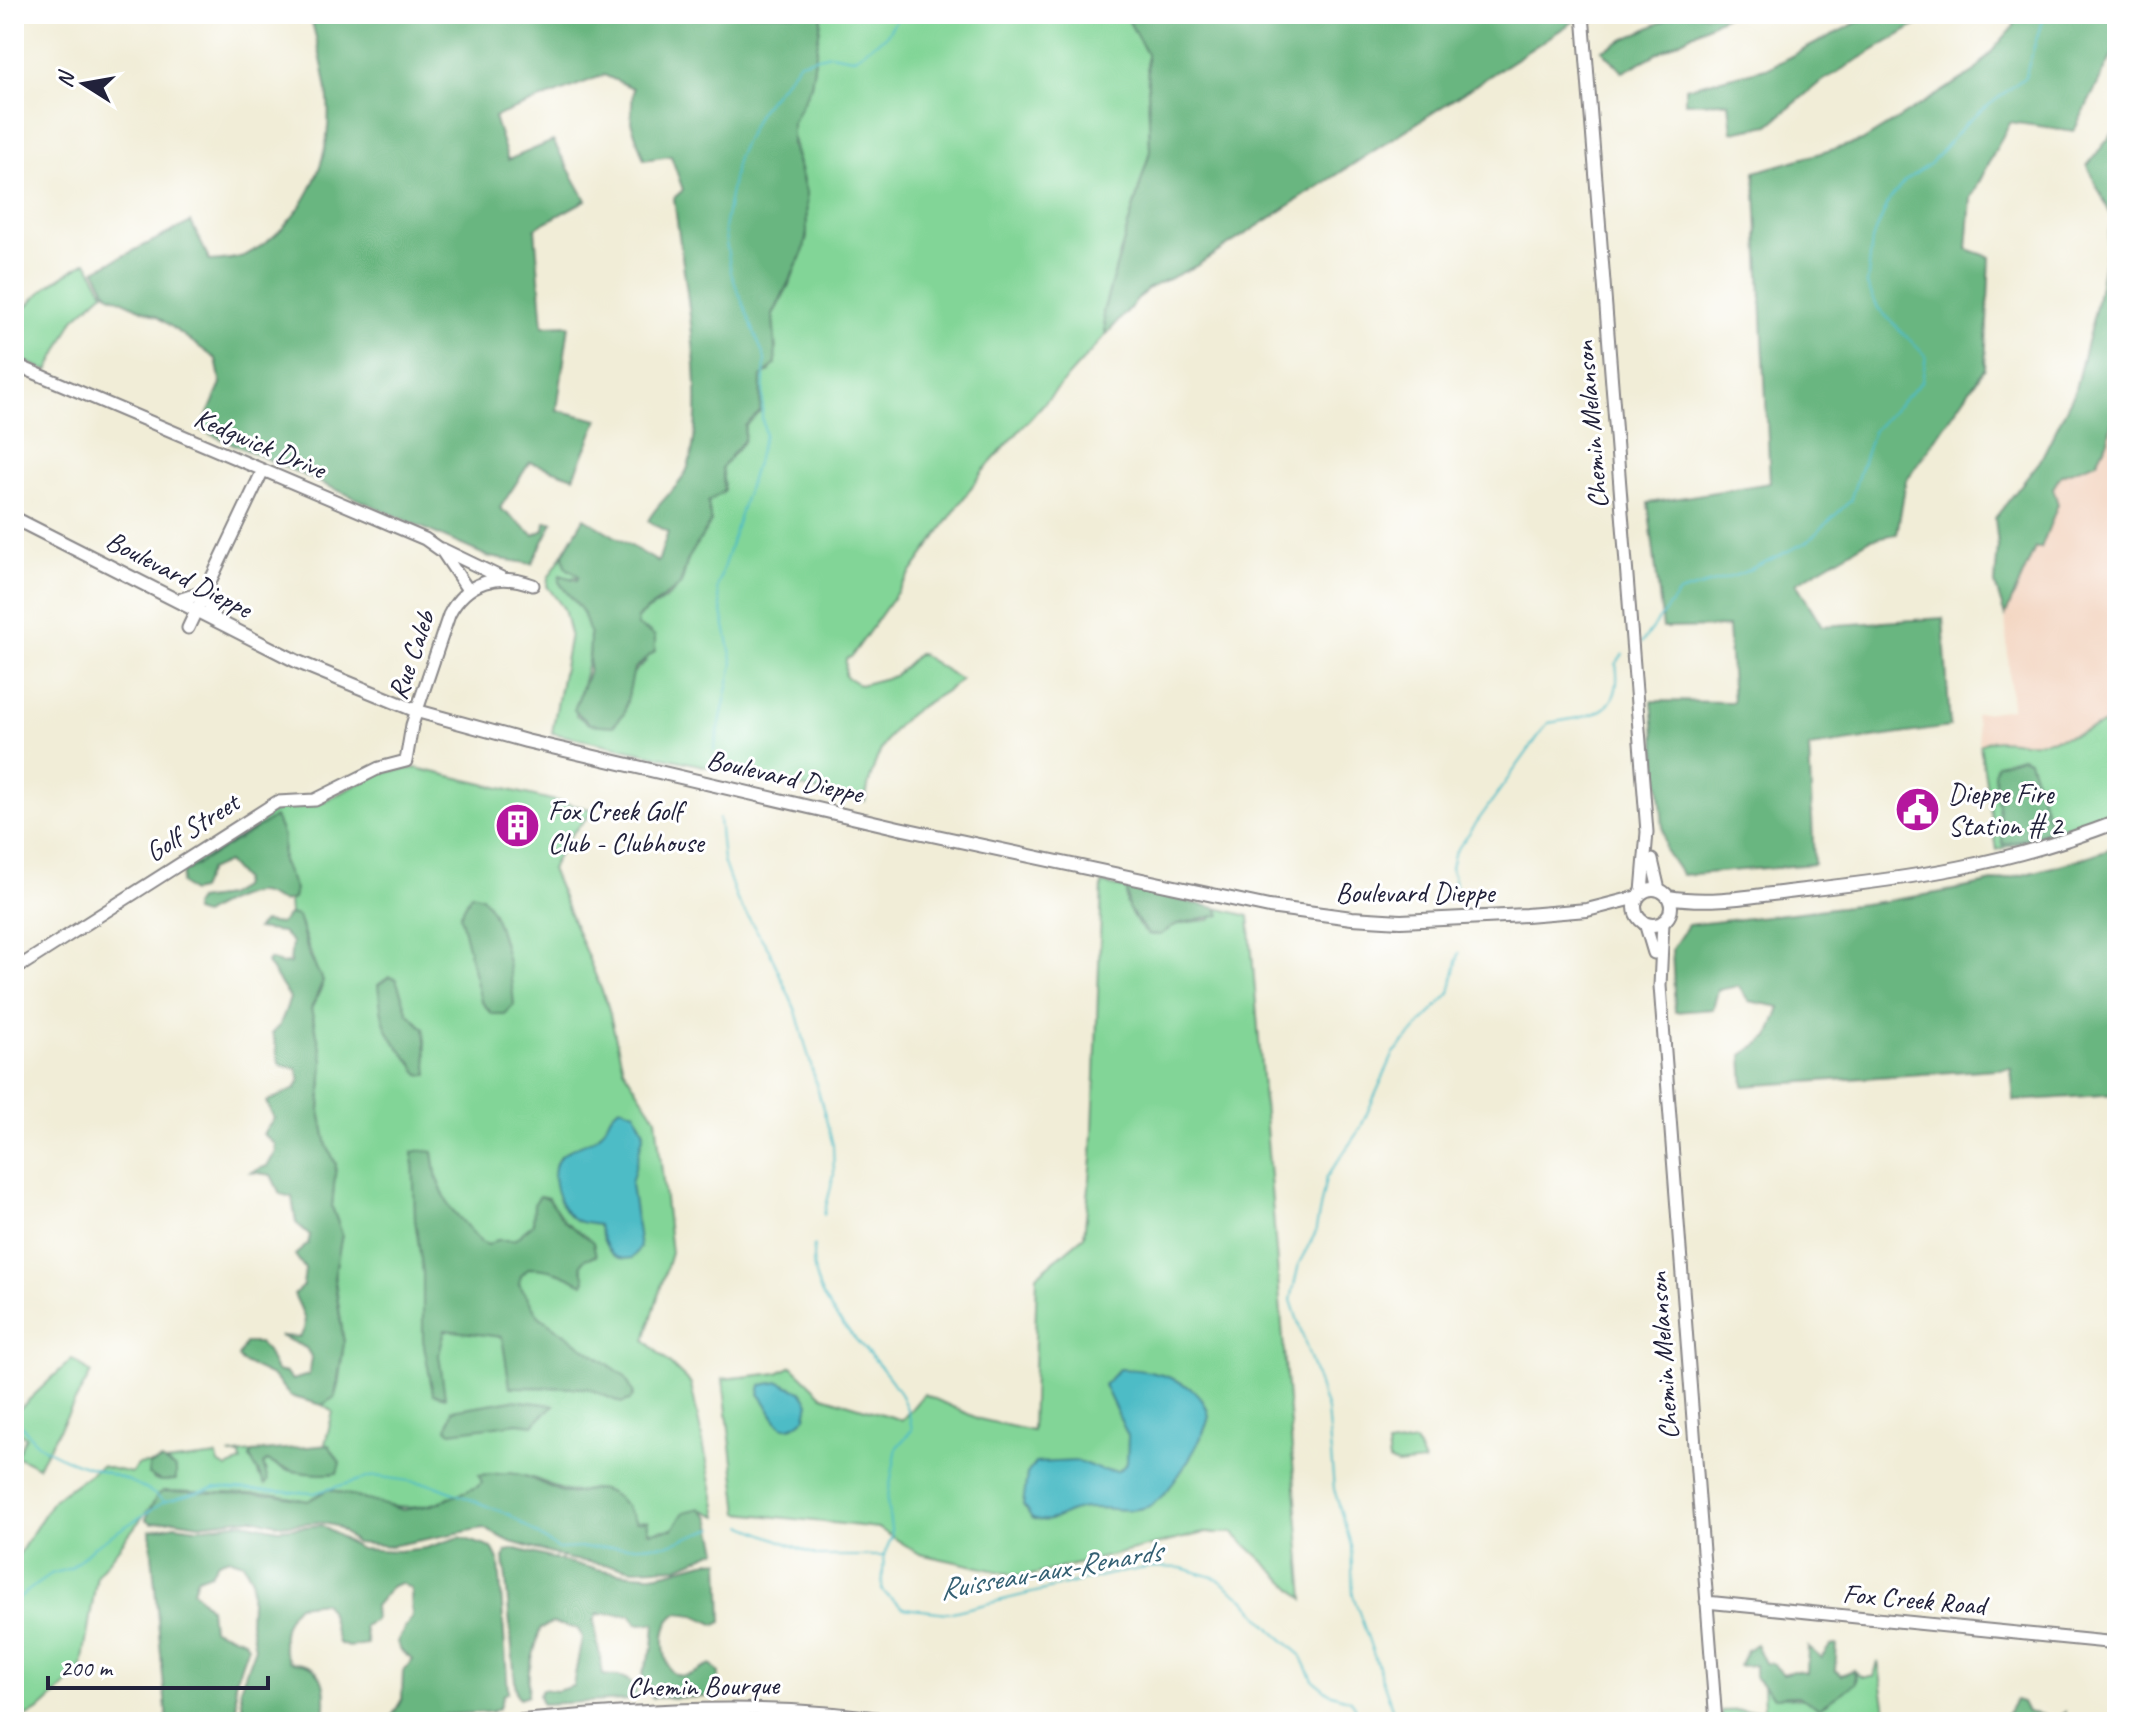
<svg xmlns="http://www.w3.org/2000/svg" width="2131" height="1736" font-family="Caveat,sans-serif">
<rect width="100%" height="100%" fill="#fff"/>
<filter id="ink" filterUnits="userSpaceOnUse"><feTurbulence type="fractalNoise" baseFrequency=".0125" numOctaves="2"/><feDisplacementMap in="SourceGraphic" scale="16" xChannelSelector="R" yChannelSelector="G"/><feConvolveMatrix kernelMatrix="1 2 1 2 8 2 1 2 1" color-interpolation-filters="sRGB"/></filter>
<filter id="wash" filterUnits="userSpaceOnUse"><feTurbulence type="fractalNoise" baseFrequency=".006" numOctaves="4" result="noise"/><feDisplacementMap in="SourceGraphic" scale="32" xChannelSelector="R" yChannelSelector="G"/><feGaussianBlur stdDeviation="1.8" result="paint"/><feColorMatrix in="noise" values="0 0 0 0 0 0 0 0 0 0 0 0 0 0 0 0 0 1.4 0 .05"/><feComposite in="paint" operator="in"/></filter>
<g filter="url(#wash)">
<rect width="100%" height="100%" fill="#f1edd7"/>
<!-- built -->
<path fill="#f3d4bf" d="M 2117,396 L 2117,812 L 1997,850 L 1975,714 L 2012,709 L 2005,616 L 2035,548 L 2041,547 L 2058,504 L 2053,488 L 2061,475 L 2097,462 L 2108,440 Z"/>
<!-- green -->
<path fill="#82d597" stroke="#527c69" stroke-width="2" fill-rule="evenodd" d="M 822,14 L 1125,14 L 1147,54 L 1150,151 L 1103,312 L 1106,335 L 983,471 L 851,657 L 846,658 L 845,676 L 860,685 L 894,676 L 919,653 L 961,680 C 948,691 934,698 920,707 C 885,729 872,763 865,801 L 552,733 L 570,634 L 564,609 L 547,586 L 548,578 L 563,554 L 569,570 L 580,576 L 559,581 C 564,593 576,599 582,611 C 602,649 579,678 576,715 L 590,724 L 626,705 L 632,674 L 646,661 L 651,632 L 638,626 L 637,618 C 651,607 671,599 681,583 C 685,575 685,566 688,559 C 700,533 710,531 708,502 L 724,491 L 722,467 L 744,441 L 745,426 L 760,412 L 761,377 L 770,371 L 776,351 L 773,315 L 790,283 L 807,238 L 806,193 L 791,132 L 795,115 L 811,85 Z
M 87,262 L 104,292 L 74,319 L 48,371 L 14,357 C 14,347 12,333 15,325 C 28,296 61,276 87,262 Z
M 2117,720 L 2117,810 L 1997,850 L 1980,745 C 1995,735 2019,744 2036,742 C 2064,739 2091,729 2117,720 ZM 2021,757 L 2029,760 L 2048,818 L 2003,845 L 1994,773 Z
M 416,768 L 594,810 L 566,840 L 551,869 L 607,1003 L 623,1068 L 656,1118 L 671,1253 L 645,1340 L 691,1384 L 718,1516 L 704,1510 L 682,1516 L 673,1529 L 653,1533 L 649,1530 L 647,1521 L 636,1522 L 593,1489 C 563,1496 564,1489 538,1480 C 518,1472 500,1474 480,1475 L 482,1483 L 477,1487 C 402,1519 403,1509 329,1489 L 308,1501 L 276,1495 L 163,1491 L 97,1575 L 81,1672 L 38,1711 L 14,1722 L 14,1562 L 54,1499 L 101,1466 L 131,1473 L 138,1465 L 157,1463 L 150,1465 L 154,1480 L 169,1481 L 176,1469 L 165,1462 L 217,1456 L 218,1463 L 227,1468 L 241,1462 L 240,1455 L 229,1455 L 252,1452 L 250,1459 L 257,1466 L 259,1476 L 266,1471 L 263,1464 L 268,1461 L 286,1470 L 333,1474 L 338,1460 L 325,1444 L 333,1412 L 322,1405 L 337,1393 L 344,1343 L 334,1272 L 342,1234 L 332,1207 L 336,1164 L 327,1146 L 320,1111 L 323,1060 L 311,1009 L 322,987 L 299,919 L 290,914 L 289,901 L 293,898 C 296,887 286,880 284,868 C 280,852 287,838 277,823 L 248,831 L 183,873 L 182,869 L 284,805 L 316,805 L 383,772 Z
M 1102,883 L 1127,889 C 1124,901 1127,907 1134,918 C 1155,949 1155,929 1179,924 C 1189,921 1200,921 1210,920 L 1219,910 L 1217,908 L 1249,916 L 1304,1599 L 1233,1533 L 1204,1533 L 1024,1577 L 920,1554 L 878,1528 L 739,1513 L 723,1379 L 778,1373 L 792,1366 L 823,1396 L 902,1420 L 924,1394 L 979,1419 L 1032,1431 L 1037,1275 L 1084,1236 L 1092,1158 Z
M 72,1359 L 91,1373 L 38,1467 L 16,1456 L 26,1437 L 14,1430 L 14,1414 Z
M 1415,1442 L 1424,1462 L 1397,1465 L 1389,1461 L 1387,1446 Z
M 1878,1662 L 1888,1722 L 1722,1722 L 1721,1711 L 1764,1710 L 1763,1684 C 1775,1706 1843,1702 1857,1680 L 1856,1672 L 1862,1677 L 1874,1677 Z"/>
<!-- forest -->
<path fill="#69b680" stroke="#466c5e" stroke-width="2" d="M 310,14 L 822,14 L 811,85 L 792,124 L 792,144 L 806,193 L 807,232 L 804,250 L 773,315 L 776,364 L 761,377 L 760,412 L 745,426 L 744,440 L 722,467 L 724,491 L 708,502 L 711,522 L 688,559 L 680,585 L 637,618 L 638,626 L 655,636 L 655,651 L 634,669 L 624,714 L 613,726 L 590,724 L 574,710 L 589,670 L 590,634 L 583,612 L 559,582 L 560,575 L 577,580 L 579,576 L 565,567 L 563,554 L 584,518 L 658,562 L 668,532 L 648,521 C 657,502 682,486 688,467 C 710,402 682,269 674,198 L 683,190 L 671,156 L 644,160 L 631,122 L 633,88 L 604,75 L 494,117 L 508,160 L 553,141 L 586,200 L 535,228 L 543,326 L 569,325 L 557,410 L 598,420 L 574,477 L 530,462 L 500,508 L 534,535 L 544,530 L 545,522 L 553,522 L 532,564 L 489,557 L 201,430 L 221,384 L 216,359 L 158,317 L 108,294 L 95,270 L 191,222 L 210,261 C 221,260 236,260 246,255 C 303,225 333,162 328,99 C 325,70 317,42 310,14 Z
M 1125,14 L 1585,14 L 1196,266 L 1147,289 L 1106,335 L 1103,312 L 1150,151 L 1147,54 Z
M 1678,14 L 1729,14 L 1623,72 L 1602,50 Z
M 1873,14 L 1935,14 L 1819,83 L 1769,125 L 1732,132 L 1729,102 L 1685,103 L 1685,88 L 1770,67 Z
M 2014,14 L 2117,14 L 2117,46 L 2074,131 L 2010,122 L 1971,198 L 1967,249 L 1990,257 L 1985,368 L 1906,481 L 1897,534 L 1871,539 L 1796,583 L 1822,626 L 1943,618 L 1950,727 L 1809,747 L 1814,864 L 1682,875 L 1665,850 L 1652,701 L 1733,702 L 1728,627 L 1663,628 L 1648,503 L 1770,483 L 1755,172 L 1862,141 L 1975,71 L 2014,26 Z
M 2117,128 L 2117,396 L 2108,440 L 2097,462 L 2061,475 L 2053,488 L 2058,504 L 2041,548 L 2035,548 L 2005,616 L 1995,584 L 1998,546 L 1995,518 L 2040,461 L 2074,393 L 2096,306 L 2112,217 L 2087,166 Z
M 2021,757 L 2029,760 L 2048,818 L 2049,831 L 2003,845 L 1994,773 L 1997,764 Z
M 275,817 L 283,836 L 282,861 L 295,889 L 293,899 C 277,907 272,893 257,893 C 244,892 213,908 203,915 L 194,912 L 193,906 L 197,900 L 226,896 L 241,887 L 243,880 L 227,862 L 209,870 L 200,890 L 191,892 L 181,883 L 183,873 Z
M 2117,846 L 2117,1094 L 2014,1101 L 2011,1068 L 1744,1086 L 1742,1055 L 1769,1037 L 1780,1007 L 1749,1001 L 1738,986 L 1718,990 L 1713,1009 L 1675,1012 L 1672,949 L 1688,925 C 1830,908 1982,897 2117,846 Z
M 1127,889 L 1217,908 L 1220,915 L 1177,924 L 1160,935 L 1148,934 L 1128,908 Z
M 471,894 L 482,897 C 502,917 512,978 514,1005 L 505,1014 L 492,1014 L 481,1001 L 460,915 Z
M 289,914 L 298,916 L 309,955 L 323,981 L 311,1009 L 323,1060 L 320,1111 L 327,1146 L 336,1164 L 332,1207 L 342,1234 L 334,1278 L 344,1343 L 335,1397 L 322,1405 L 290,1396 L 274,1377 L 242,1362 L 238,1357 L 245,1343 L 259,1343 L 267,1351 L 276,1371 L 286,1373 L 292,1380 L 309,1375 L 312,1358 L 306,1348 L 280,1336 L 299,1337 C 312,1325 300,1308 294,1294 L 303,1286 L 305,1269 L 295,1255 L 308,1244 L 310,1235 L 296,1223 L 292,1197 L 280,1194 L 271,1175 L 251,1172 L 267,1166 L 276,1152 L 275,1144 L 263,1134 L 274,1118 L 266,1102 L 295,1089 L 300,1080 L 297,1069 L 281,1065 C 275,1058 277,1042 272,1033 L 280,1025 L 290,998 L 267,963 L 269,959 L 281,964 L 290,963 L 292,942 L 282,932 L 256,929 L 263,922 L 280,924 Z
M 389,977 L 396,979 L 408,1013 L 424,1029 L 428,1075 C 415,1076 417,1069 410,1061 C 383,1030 383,1026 378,985 Z
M 422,1150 L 433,1152 L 437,1179 L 449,1206 L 481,1242 L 488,1245 L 497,1240 L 514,1240 L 533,1224 L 534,1204 L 540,1196 L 548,1198 L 564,1221 L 593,1242 L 596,1256 L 584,1259 L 581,1265 L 585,1280 L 583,1284 C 565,1274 550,1268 529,1268 L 521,1276 L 519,1284 L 539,1316 L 625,1376 L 634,1394 L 630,1400 L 621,1403 L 587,1388 L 510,1387 L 502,1337 L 445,1330 L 439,1355 L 445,1397 L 433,1394 L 423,1340 L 423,1273 L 415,1220 L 413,1152 Z
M 513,1400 L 554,1405 L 533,1425 L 518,1423 L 452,1432 L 447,1429 L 452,1410 Z
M 329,1445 L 340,1463 L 337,1473 C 313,1476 288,1472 267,1461 L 263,1464 L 268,1481 L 265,1485 L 250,1457 L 252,1452 Z
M 161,1460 L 176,1469 L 176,1480 L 161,1481 L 148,1475 L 149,1466 Z
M 510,1473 C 531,1475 544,1486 563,1492 C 573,1495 578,1492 588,1490 C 611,1485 627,1504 636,1522 L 647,1521 L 649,1532 L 673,1529 L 684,1512 L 700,1508 L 710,1517 L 718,1550 L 678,1567 L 635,1569 L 569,1559 L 511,1542 L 483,1528 L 391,1546 L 356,1543 L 336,1526 L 319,1522 L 281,1525 L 252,1518 L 199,1524 L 174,1520 L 152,1523 L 146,1519 L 156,1497 L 163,1491 L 276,1495 L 308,1501 L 329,1489 L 403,1510 L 432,1505 L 477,1487 L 482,1483 L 479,1475 Z
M 243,1522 L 279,1529 L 321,1525 L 360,1549 L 399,1551 L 426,1548 L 460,1537 L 492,1548 L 499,1562 L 508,1692 L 503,1695 L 499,1708 L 491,1712 L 391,1718 L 402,1699 L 403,1671 L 413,1660 L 401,1651 L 397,1642 L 412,1616 L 411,1589 L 401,1583 L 392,1586 L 374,1607 L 375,1620 L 364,1626 L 367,1644 L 348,1647 L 338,1643 L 329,1610 L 323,1602 L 298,1605 C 282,1620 278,1642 289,1661 C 295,1664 302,1663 308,1666 C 328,1673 326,1702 324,1719 L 313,1722 L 245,1722 L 240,1688 L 255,1647 L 250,1623 L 252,1579 L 243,1563 L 229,1558 L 218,1562 L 211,1573 L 197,1578 L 193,1591 L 210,1608 L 212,1629 L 244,1640 L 248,1645 L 235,1683 L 238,1722 L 167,1722 L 150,1530 L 175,1525 L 197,1528 Z
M 516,1549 C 561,1560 602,1574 649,1575 C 670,1575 707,1557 720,1561 L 722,1622 L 716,1625 L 695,1615 L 678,1613 C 659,1623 662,1654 671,1671 C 686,1683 698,1669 712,1665 L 719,1673 L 718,1688 L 705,1697 L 652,1698 L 642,1674 L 653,1647 L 655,1623 L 637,1624 L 630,1615 L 599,1613 L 594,1621 L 603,1675 C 617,1677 625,1674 636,1688 L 636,1697 L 631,1700 L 542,1704 L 539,1695 L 542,1689 L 557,1691 L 573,1686 L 582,1638 L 578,1629 L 552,1623 L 540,1629 L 529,1671 L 528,1695 L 519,1698 L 516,1693 L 504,1557 L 506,1551 Z
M 1756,1644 L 1765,1663 L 1773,1664 L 1783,1674 L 1793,1671 L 1807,1673 L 1808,1647 L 1821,1658 L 1830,1646 L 1837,1645 L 1835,1670 L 1841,1675 L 1854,1670 L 1856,1683 L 1819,1708 L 1798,1696 L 1774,1697 L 1754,1676 L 1754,1665 L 1739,1666 L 1747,1650 Z
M 2015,1700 L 2022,1702 L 2027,1712 L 2059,1718 L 2065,1712 L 2066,1722 L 2002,1722 Z"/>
<!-- water -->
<path fill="#4ebcc6" stroke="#386f80" stroke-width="2" d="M 621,1107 L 635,1112 L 644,1132 L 631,1184 L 640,1248 L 632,1258 C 609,1263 605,1244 598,1225 C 590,1223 581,1224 574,1219 C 558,1209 547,1172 560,1157 C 570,1146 587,1145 598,1136 C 609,1127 607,1113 621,1107 Z
M 1119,1369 C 1151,1369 1202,1380 1209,1416 C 1205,1438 1168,1499 1147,1507 C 1126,1514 1100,1505 1079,1509 C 1060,1513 1052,1526 1032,1518 L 1023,1505 L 1027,1474 L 1035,1463 L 1078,1461 L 1101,1470 L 1119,1471 L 1127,1463 L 1128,1436 L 1104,1385 Z
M 779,1382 L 801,1391 L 809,1403 L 806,1417 C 777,1444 775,1411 759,1394 L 761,1385 Z"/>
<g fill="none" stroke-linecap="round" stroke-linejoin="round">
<!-- stream -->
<path stroke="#4ebcc6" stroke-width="2" d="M 1642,642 L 1679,593 L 1740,574 L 1807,542 L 1850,501 L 1873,431 L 1922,381 L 1926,356 L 1878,308 L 1867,285 L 1872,240 L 1890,199 L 1905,181 L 1930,164 L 1966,123 L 2025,77 L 2044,14
M 714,750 L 733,664 L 717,588 L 765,434 L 762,418 L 765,359 L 731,273 L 724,229 L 737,157 L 759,112 L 800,62 L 830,54 L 853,58 L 886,36 L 900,14
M 719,819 L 723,861 L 737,900 L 769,950 L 796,1011 L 833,1145 L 834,1174 L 824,1215
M 1456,888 L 1451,868 L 1454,854 L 1548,723 C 1583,716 1625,719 1616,664 L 1623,654
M 814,1245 C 802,1323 904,1356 912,1430 L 897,1447 L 887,1501 L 892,1536 L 884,1555 L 882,1591 L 903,1608 L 948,1613 L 1111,1574 L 1153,1567 L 1182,1568 L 1216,1578 L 1244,1599 L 1273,1631 L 1301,1655 L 1313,1680 L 1329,1693 L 1350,1700 L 1364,1722
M 14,1415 C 21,1424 29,1437 38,1444 C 76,1471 129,1471 163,1501
M 744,1526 L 818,1556 L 882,1556
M 14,1607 L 17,1599 L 51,1574 L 71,1568 L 93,1547 L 164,1502 L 215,1488 L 314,1493 L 374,1476 L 431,1484 L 510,1515 L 558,1549 L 666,1545 L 714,1528
M 1397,1722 L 1353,1595 L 1351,1545 L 1334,1489 L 1327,1410 L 1291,1300 L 1299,1263 L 1315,1234 L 1326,1178 L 1360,1129 L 1394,1053 L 1450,993 L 1459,953"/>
</g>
</g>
<g filter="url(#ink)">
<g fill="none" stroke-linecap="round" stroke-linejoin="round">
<defs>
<path id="tertiary" d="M 1583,14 L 1647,832 L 1642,892
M 14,364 L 425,539 L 442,551 L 468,590
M 442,549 L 502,578
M 188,628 L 263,470
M 1652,860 L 1659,890
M 1663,922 L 1660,986 L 1716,1722
M 1645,923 L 1654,953
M 14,970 L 277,802 L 315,800 L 379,768 L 406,761 L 412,725 L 449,615 C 466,581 499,572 533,585
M 1706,1602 L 2117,1643
M 504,1722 C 641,1710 765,1700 903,1722"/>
<path id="secondary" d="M 14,518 L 298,662 L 417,711 L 526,741 L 899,828 L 1269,907 L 1352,918 L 1401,921 L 1526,915 L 1587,910 L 1638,897
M 180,600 L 205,592 L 215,619
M1635 907a18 18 0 1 1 36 0a18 18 0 1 1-36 0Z
M 1668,897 C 1710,904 1754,896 1796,891 C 1914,878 2005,865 2117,822"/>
</defs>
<!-- tertiary casing -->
<use href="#tertiary" stroke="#8a8889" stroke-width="15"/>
<!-- secondary casing -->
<use href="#secondary" stroke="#8a8889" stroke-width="16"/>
<!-- tertiary -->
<use href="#tertiary" stroke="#fff" stroke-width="11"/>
<!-- secondary -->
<use href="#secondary" stroke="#fff" stroke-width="12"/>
</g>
</g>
<!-- icons -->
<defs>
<symbol id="civic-disc" viewBox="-11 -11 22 22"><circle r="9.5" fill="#b5179e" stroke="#fff"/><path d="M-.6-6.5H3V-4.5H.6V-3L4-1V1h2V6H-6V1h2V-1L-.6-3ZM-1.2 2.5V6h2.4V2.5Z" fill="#fff"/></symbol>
<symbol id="building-disc" viewBox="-11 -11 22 22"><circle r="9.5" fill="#b5179e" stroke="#fff"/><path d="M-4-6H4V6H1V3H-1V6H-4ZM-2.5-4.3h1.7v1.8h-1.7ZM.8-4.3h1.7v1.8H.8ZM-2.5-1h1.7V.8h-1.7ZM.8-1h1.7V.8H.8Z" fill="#fff"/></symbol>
</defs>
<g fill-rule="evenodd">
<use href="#civic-disc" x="1892" y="784" width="51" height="51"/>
<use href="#building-disc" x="492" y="800" width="51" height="51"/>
</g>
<g text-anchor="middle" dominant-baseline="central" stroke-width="6" stroke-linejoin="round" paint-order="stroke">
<!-- street labels -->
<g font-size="28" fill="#22223b" stroke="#fff">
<text transform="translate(1591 425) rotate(-95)">Chemin Melanson</text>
<text transform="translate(260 443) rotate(23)">Kedgwick Drive</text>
<text transform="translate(179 574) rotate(27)">Boulevard Dieppe</text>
<text transform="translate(411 655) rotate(-71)">Rue Caleb</text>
<text transform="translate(785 776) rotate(13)">Boulevard Dieppe</text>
<text transform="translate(192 827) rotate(-32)">Golf Street</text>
<text x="1415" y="892">Boulevard Dieppe</text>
<text transform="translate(1663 1356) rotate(-94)">Chemin Melanson</text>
<text transform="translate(1914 1599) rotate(5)">Fox Creek Road</text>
<text transform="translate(703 1686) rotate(-1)">Chemin Bourque</text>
</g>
<!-- poi labels -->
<g font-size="28" fill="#22223b" stroke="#fff" text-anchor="start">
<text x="1948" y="793">Dieppe Fire<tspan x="1948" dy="32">Station # 2</tspan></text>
<text x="548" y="810">Fox Creek Golf<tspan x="548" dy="32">Club - Clubhouse</tspan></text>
</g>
<!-- water labels -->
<g font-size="30" font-style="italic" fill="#346073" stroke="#fff">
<text transform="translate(1050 1570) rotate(-10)">Ruisseau-aux-Renards</text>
</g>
</g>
<!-- margin -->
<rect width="2131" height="1736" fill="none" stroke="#fff" stroke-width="48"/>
<!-- north arrow -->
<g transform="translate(84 84) rotate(281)" stroke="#ffffff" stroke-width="6" paint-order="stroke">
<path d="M0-6L14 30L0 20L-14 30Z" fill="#22223b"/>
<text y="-12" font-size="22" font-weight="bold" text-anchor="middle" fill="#22223b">N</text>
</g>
<!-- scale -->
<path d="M48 1676v12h220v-12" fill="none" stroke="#22223b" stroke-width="4"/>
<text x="60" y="1676" font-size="24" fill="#22223b" stroke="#ffffff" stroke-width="6" paint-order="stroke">200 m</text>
</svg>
